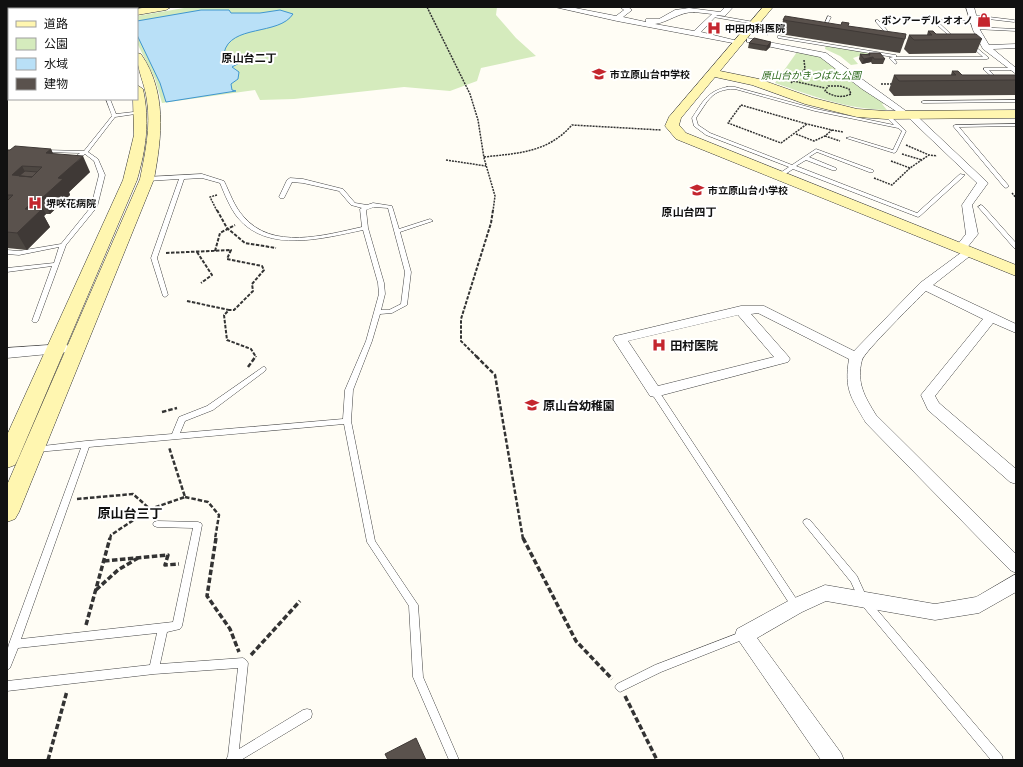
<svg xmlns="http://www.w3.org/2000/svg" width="1023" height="767" font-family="'IBM Plex Serif','Noto Sans JP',serif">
<rect width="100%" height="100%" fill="#fffdf5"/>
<!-- green -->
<path fill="#d5ebbd" d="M 190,7 L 497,7 L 496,15 L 516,38 L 536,56 L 481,68 L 477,81 L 450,91 L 404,87 L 294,99 L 260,100 L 255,90 L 162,103 L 155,79 L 137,43 L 137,16 Z
M 826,44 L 878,53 L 877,56 L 859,56 L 853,58 L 858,64 L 851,65 L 840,56 L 825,49 Z
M 797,52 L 822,57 L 856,85 L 885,103 L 882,104 L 887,110 C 847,109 812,96 775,83 Z"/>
<!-- water -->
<path fill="#b9e0f7" stroke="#3f96cf" d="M 201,10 L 229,10 L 231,13 L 260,13 L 280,10 L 293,14 C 279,36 230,24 224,53 L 245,57 L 245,60 L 232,67 L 239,72 L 238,79 L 231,84 L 232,90 L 236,91 L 166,102 L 160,83 L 137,35 L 137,21 Z"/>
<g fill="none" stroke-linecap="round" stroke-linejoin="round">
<defs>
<path id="lane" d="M 714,15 L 754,22 L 756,23 L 754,24 L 713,17 Z
M 972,15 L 1014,20 L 1016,21 L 1014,22 L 971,17 Z
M 828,16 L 831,17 L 824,31 L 821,32 Z
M 876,20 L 878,20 L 887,30 L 886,34 L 890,38 L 889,39 L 887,39 L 883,35 L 884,31 L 876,22 Z
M 934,20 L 973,21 L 975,22 L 973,23 L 938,22 L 957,40 L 958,41 L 956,42 L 934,22 Z
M 974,27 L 1016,29 L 1016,31 L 975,29 L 974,29 Z
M 779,36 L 895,55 L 896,55 L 896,57 L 983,57 L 970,45 L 970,43 L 971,43 L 989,58 L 987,59 L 894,59 L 897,63 L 895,64 L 889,58 L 893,57 L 778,38 L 778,36 Z
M 984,68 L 1016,68 L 1016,70 L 989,70 L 999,80 L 999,82 L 998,82 L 984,70 Z
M 727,87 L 735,87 L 816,109 L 894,125 L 884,115 L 888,114 L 906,131 L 896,152 L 894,153 L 846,138 L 850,137 L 893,150 L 902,131 L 898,128 L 815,111 L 735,89 C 711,89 708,101 696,118 L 698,125 L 710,133 L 792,165 L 816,149 L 873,170 L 873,172 L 869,172 L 817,152 L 809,157 L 836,168 L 836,170 L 832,170 L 806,160 L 796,166 L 917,213 L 960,174 L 965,175 L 920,216 L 918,217 L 793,169 L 781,177 L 777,177 L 777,175 L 789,167 L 706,135 L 694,126 L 692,118 C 702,103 707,91 727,87 Z
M 106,99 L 110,99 L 116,114 L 142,111 L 144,112 L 142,113 L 115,117 L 88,152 L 98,159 L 105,175 L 97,207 L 66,245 L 38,321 L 37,322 L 33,322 L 32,321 L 52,266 L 7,272 L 7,268 L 54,263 L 59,247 L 19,255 L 7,254 L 7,250 L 19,251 L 61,244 L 91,207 L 99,175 L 94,161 L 85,154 L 76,161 L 72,161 L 72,159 L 80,153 L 44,152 L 42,151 L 44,150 L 84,151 L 112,116 Z
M 1016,100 L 1016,102 L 923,103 L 921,102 L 923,101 Z
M 1016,124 L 1016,126 L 959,127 L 1008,185 L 1009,186 L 1006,188 L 1004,187 L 953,126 L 955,125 Z
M 202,174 L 224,181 C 230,193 234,206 243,216 C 272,251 325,235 362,227 L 360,209 L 362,208 L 351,205 L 339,191 L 303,183 L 292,182 L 284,198 L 280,198 L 279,197 L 287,180 L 290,178 L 303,179 L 343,189 L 355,203 L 367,205 L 373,203 L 392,206 L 399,229 L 430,219 L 433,221 L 400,232 L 411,272 L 407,305 L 392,313 L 380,314 L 372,341 L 353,390 L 351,421 L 375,541 L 418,605 L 423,677 L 459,760 L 449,760 L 413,677 L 409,606 L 367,542 L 344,424 L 89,447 L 21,639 L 173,622 L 193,528 L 157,527 L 154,526 L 153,524 L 154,522 L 157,521 L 198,522 L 201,523 L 202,525 L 182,626 L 180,629 L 167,632 L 160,664 L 243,658 L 246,660 L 248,663 L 239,749 L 303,710 L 307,709 L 311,710 L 312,714 L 311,718 L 241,760 L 226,760 L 228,756 L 238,668 L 154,674 L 7,691 L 7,681 L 150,665 L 157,633 L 18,648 L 10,668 L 7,670 L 7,652 L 9,644 L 81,448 L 37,452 L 34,451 L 33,449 L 34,447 L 86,441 L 172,434 L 179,417 L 207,406 L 263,367 L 265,367 L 266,369 L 265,371 L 213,410 L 185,421 L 180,433 L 343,419 L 345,390 L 366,341 L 379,294 L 378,283 L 363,230 C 324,238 268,254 238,218 C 230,208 225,195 220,183 L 202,178 L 184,179 L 157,258 L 168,295 L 165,297 L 163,296 L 151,258 L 179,179 L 147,181 L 144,179 L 147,177 ZM 374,207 L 388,208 L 405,272 L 401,304 L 389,310 L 381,310 L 385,294 L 384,283 L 368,228 L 366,210 Z
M 981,205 L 983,206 L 1016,243 L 1016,249 L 1014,248 L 979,208 L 978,207 Z
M 655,389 L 658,390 L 799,603 L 801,606 L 799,609 L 796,610 L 793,609 L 652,394 L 651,392 L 652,390 Z
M 807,519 L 810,520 L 857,576 L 867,598 L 1002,756 L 1003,760 L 991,760 L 861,604 L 851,582 L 804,524 L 803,522 L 804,520 Z
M 744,631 L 747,632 L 749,635 L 747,638 L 661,672 L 620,692 L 617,690 L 615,687 L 617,684 L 655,665 Z"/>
<path id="street" d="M 555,7 L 570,7 L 616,16 L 624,10 L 620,7 L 628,7 L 632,10 L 623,17 L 646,22 L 646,19 L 659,19 L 675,10 L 689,8 L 720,12 L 725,7 L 733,7 L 725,16 L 717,15 L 701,32 L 742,42 L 738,44 L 617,21 ZM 694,12 L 712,14 L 694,31 L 655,24 C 669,22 679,12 694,12 Z
M 966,7 L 974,7 L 980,30 L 989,45 L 1016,44 L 1016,48 L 993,49 L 1016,68 L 1016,74 L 983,49 L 973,30 Z
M 747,38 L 826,53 L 906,111 L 905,113 L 899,113 L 862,89 L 820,57 L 747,42 Z
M 7,66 L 9,66 L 9,71 L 7,71 Z
M 914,115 L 917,116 L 988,183 L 972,205 L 978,234 L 966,249 L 973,250 L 975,252 L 933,285 L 1016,324 L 1016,333 L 993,323 L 935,396 L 939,403 L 1016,469 L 1016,484 L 1010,482 L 928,410 L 921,395 L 983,319 L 926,291 C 916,301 864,352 862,360 C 856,383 865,397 876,415 L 1016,554 L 1016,573 L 1010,570 L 866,423 C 851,397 844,390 849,359 L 758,313 L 751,314 L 788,356 L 790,359 L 788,362 L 655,397 L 650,396 L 613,339 L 615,336 L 620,335 L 741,306 L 764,306 L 854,351 L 920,283 L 962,252 L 956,251 L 954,249 L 966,234 L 962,205 L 977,183 L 911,120 L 909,118 ZM 738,315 L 774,357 L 658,386 L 628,341 Z
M 64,344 L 69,346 L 71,349 L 69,352 L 7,358 L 7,348 Z
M 1016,574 L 1016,592 L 979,613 L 935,620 L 826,601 L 802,612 L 757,638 L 841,753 L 844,760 L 821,760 L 735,635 L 737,629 L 790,600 L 825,585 L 935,604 L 976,597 Z"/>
<path id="secondary" d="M 101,7 L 111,7 L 112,9 L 102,9 Z
M 148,7 L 171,7 L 166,10 L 137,15 L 137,9 Z
M 763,7 L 773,7 L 720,71 L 759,79 L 813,98 L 857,109 L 886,111 L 1016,110 L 1016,118 L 886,119 L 857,117 L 805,104 L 752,85 L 715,77 L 681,118 L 679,125 L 686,133 L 1016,265 L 1016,276 L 676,139 L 665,126 L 669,117 Z
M 137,53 L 141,54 C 167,92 162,136 154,179 L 19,512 L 15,519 L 7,522 L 7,485 L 140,179 C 145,154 151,127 147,101 C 145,83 137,72 137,53 Z
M 137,85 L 143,89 C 150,121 146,149 137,180 L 18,459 L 15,465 L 7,468 L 7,435 L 123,180 L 134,135 L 133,99 L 137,99 Z"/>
</defs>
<!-- lane casing -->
<use href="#lane" stroke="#444" stroke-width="1"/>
<!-- street casing -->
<use href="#street" stroke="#444" stroke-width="1"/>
<!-- secondary casing -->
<use href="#secondary" stroke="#333" stroke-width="1"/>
<!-- path-far3 -->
<path stroke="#333" stroke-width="1.5" stroke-dasharray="2 1" stroke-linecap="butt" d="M 427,7 L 470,94 L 478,120 L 484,158 L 495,196 L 493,211
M 770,23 L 785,25
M 767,35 L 768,31 L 777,24
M 793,81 L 825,88
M 791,83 L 805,69 L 804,60
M 881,84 L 894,84
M 828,86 L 840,86 L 849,89 L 851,94 C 842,98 833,97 825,91 Z
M 741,105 L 807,124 L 781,143 L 728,123 Z
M 832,130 L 843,132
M 796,134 L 814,141 L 825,136 L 832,130 L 807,124
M 825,136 L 840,141
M 906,145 L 929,155 L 937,156
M 902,154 L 922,160
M 484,157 C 519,153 547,153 572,125 L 661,130
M 446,160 L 486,166
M 891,161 L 910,168 L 929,155
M 874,178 L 892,185 L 910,168
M 1012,193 L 1016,198
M 217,195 L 210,197 L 217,211"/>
<!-- path-far2 -->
<path stroke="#333" stroke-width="2" stroke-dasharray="3.5 1.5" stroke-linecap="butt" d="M 217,210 L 227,228 L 245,243 L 276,248
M 215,251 L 220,233 L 235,225
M 197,252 L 212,275 L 201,283
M 166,253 L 231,250 L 227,259 L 262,266 L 264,270 L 252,284 L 253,291 L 234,310 L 229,310
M 187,301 L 229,310 L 224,315 L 227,340 L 251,349 L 256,357
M 477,357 L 461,341 L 461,319 L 491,223 L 493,210"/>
<!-- path-far1 -->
<path stroke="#333" stroke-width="2.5" stroke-dasharray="4.5 2" stroke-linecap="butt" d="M 476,356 L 495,375 L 523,539
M 248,367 L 256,356
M 162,412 L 177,408
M 185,497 L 208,502 L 219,515 L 215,539
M 77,499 L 133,494 L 150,509 L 185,497 L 169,447
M 110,539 L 111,535 L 150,509"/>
<!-- path -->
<path stroke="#333" stroke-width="3.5" stroke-dasharray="5.5 2.5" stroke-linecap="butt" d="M 216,538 L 207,596 L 230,629 L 239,652
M 523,538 L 576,641 L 612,679
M 104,561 L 168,555 L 165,565 L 179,564
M 96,590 L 118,570 L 138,558
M 86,625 L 110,538
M 251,655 L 300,601
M 625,696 L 657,760
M 48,760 L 67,691"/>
<!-- lane -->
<use href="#lane" fill="#fff" fill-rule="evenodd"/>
<!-- street -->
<use href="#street" fill="#fff" fill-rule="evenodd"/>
<!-- secondary -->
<use href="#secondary" fill="#fff6b0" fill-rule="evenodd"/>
</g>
<!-- wall -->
<path fill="#4d4742" d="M 7,7 L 60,7 L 61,9 L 9,9 L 9,58 L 7,58 Z
M 783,20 L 848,26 L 905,39 L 900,53 L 780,34 Z
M 928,31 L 936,34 L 982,39 L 976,53 L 909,54 L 904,49 L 909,35 L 927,35 Z
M 771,42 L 770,47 L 766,51 L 748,48 L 749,43 Z
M 869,53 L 885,59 L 883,64 L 872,64 L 871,62 L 862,64 L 859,59 L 860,54 L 868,54 Z
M 952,71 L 962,75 L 1016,75 L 1016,95 L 894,96 L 889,90 L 894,75 L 951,75 Z
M 51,149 L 53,154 L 90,172 L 69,192 L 70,195 L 50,214 L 46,214 L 44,216 L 50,227 L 27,250 L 7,248 L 7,150 Z"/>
<!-- shaded-wall -->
<path fill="#3f3936" d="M 55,7 L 60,7 L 61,9 L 54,9 Z
M 771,42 L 770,47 L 766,51 L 767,46 Z
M 873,57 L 871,62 L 862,64 L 864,59 Z
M 51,149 L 58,165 L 46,153 Z
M 83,156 L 90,172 L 69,192 L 70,195 L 50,214 L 42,198 L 58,178 Z
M 22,166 L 30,181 L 12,175 Z
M 37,198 L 46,214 L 44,216 L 50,227 L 27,250 L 17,233 L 25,209 Z"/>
<!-- building -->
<path fill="#5a524d" stroke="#3f3936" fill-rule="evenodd" d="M 7,7 L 55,7 L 54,9 L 9,9 L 9,48 L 7,48 Z
M 785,16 L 841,25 L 842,22 L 849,23 L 848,26 L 906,34 L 905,39 L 783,20 Z
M 928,31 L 933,31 L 936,34 L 976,34 L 982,39 L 914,40 L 909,35 L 932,35 Z
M 754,38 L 771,42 L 767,46 L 749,43 Z
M 869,53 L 880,53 L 885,59 L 874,59 L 873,57 L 864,59 L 860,54 L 870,55 Z
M 952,71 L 958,71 L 962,75 L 1016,75 L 1016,80 L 899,81 L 894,75 L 956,75 Z
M 15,146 L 51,149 L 46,153 L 83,156 L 58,178 L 63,179 L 42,198 L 37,198 L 25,209 L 41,210 L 17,233 L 7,232 L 7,201 L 13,195 L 7,195 L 7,150 L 10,150 ZM 22,166 L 42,167 L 32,177 L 12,175 Z
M 25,171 L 37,172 L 32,177 L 19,176 Z
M 416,738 L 426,760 L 388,760 L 385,754 Z"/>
<!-- icons -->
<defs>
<symbol id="shop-bare" viewBox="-9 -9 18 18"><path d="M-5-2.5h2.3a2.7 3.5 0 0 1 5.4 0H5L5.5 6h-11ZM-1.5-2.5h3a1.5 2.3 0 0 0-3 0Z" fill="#c4262e" stroke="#fff" stroke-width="2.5" paint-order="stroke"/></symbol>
<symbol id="hospital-bare" viewBox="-9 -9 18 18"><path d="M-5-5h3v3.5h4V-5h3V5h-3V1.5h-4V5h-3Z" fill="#c4262e" stroke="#fff" stroke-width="2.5" paint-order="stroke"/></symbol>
<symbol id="school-bare" viewBox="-9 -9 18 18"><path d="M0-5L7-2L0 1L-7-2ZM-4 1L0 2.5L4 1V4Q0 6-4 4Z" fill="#c4262e" stroke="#fff" stroke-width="2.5" paint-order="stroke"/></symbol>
</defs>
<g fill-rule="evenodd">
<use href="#shop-bare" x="974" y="10" width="20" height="20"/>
<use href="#hospital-bare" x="704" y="18" width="20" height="20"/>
<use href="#school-bare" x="589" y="64" width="20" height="20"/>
<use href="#school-bare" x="687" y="180" width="20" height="20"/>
<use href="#hospital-bare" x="25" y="193" width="20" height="20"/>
<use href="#hospital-bare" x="649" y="335" width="20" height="20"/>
<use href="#school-bare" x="522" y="395" width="20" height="20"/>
</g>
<g text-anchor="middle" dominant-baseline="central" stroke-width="4" stroke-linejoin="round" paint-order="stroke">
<!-- far-poi labels -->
<g font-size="10" font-weight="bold" fill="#111" stroke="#fff" text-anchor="start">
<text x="973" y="20" text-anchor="end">ボンアーデル オオノ</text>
<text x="725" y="28">中田内科医院</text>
<text x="610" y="74">市立原山台中学校</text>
<text x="708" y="190">市立原山台小学校</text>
<text x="46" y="203">堺咲花病院</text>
</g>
<!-- far-park labels -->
<g font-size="10" font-style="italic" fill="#2f6b1f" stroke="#fff">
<text x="811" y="75">原山台かきつばた公園</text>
</g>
<!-- far-neighbourhood labels -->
<g font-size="11" font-weight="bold" fill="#111" stroke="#fff">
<text x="249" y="58">原山台二丁</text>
<text x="689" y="212">原山台四丁</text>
</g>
<!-- poi labels -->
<g font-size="12" font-weight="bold" fill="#111" stroke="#fff" text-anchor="start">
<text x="670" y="345">田村医院</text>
<text x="543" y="405">原山台幼稚園</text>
</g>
<!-- neighbourhood labels -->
<g font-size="13" font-weight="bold" fill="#111" stroke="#fff">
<text x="130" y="513">原山台三丁</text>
</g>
</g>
<!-- border -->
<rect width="1023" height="767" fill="none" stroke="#111111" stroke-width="16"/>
<!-- legend -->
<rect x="8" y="8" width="130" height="92" fill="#ffffff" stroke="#a0a0a0"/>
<rect x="16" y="21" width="20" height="6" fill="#fff6b0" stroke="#a0a0a0"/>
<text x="44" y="28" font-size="12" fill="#111111">道路</text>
<rect x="16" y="38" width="20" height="12" fill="#d5ebbd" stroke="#a0a0a0"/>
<text x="44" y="48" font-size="12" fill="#111111">公園</text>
<rect x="16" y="58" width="20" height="12" fill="#b9e0f7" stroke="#a0a0a0"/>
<text x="44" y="68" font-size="12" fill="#111111">水域</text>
<rect x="16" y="78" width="20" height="12" fill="#5a524d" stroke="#a0a0a0"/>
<text x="44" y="88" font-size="12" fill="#111111">建物</text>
</svg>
